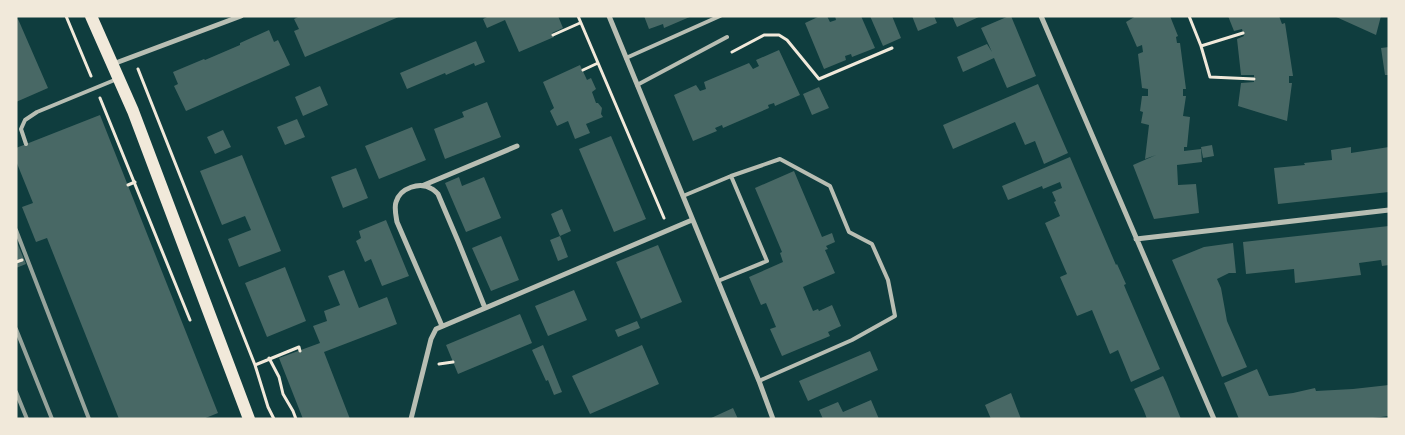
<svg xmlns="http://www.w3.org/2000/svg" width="1405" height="435" font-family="'Noto Sans',sans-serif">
<rect width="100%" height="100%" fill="#0f3d3e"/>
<!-- building -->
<path fill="#486865" d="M 300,16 L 401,16 L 305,57 L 294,31 L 299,29 L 294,19 Z
M 489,16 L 558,16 L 563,28 L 552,33 L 554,37 L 519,52 L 505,20 L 487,28 L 483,19 Z
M 644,16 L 692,16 L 664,28 L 663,24 L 649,29 Z
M 820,16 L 827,16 L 830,22 L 836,20 L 835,16 L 861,16 L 875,48 L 852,57 L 851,54 L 845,56 L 846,60 L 824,69 L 805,23 Z
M 870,16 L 892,16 L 901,38 L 883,46 Z
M 912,16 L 934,16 L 937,23 L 918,31 Z
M 952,16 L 981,16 L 957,27 Z
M 1009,16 L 1011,16 L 1036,76 L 1007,88 L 994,58 L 963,72 L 957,57 L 987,44 L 992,52 L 981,28 Z
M 1136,16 L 1170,16 L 1178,36 L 1176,37 L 1177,43 L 1180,43 L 1186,89 L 1183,89 L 1183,96 L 1186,96 L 1183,116 L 1190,117 L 1187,147 L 1184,147 L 1184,151 L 1201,149 L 1202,162 L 1177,165 L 1178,185 L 1196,184 L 1199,213 L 1154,219 L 1133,165 L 1156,155 L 1145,159 L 1149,125 L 1141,123 L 1143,112 L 1140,111 L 1142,96 L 1148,96 L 1148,89 L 1142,88 L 1138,54 L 1143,52 L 1142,45 L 1137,47 L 1126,22 Z
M 1228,16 L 1279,16 L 1282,24 L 1285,23 L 1293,76 L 1289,76 L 1289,83 L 1292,83 L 1287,121 L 1238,106 L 1241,83 L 1254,82 L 1254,75 L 1241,75 L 1237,39 L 1244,36 L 1242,29 L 1234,31 Z
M 1334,16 L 1381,16 L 1376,35 Z
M 18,19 L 48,88 L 16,102 L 16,20 Z
M 269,30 L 274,42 L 278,40 L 290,65 L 186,111 L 174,86 L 178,84 L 173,72 L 204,59 L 205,60 L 240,45 L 240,43 Z
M 476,41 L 485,62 L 475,66 L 474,63 L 446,75 L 445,73 L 407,89 L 400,73 Z
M 1389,47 L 1389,75 L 1385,75 L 1381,48 Z
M 779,50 L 800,95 L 775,106 L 774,103 L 768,105 L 769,108 L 723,128 L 722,125 L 715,128 L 717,131 L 693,141 L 674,95 L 696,85 L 700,91 L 706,89 L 704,82 L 749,63 L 753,69 L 759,66 L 756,60 Z
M 580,65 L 587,80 L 591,78 L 596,89 L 592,92 L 596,103 L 598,103 L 602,108 L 601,114 L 603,117 L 586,124 L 590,133 L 575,139 L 568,121 L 557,126 L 550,111 L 554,108 L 543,82 Z
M 1038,84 L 1068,153 L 1044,164 L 1035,141 L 1025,145 L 1015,122 L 953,149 L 943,125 Z
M 320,86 L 328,105 L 303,116 L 295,97 Z
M 819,87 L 829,108 L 812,115 L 803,94 Z
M 487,102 L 501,137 L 445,159 L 434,129 L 464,117 L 462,112 Z
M 100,115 L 218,413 L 203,419 L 119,419 L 47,238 L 36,242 L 22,207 L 33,203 L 16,161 L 16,148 Z
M 297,119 L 305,137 L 285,145 L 277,127 Z
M 412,127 L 426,160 L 379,179 L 365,146 Z
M 223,130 L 231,147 L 215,154 L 207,137 Z
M 611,136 L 646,219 L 614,232 L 579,149 Z
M 1212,145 L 1214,156 L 1203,158 L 1201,147 Z
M 1351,147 L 1351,153 L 1389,147 L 1389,192 L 1278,204 L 1274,168 L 1305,165 L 1304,163 L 1332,160 L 1331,150 Z
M 242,155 L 281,251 L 239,267 L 228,239 L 251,230 L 245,216 L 222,225 L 200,171 Z
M 1070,157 L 1116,265 L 1117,264 L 1126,284 L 1124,285 L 1126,290 L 1160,369 L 1131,382 L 1118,350 L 1110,354 L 1092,310 L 1077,316 L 1060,277 L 1067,274 L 1045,223 L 1060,216 L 1054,202 L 1056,201 L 1052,192 L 1062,188 L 1060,182 L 1043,189 L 1042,186 L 1008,200 L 1002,186 Z
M 356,168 L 368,198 L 343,208 L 331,177 Z
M 794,171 L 822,237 L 832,233 L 835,242 L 826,246 L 828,249 L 825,250 L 835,273 L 803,287 L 813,311 L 818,309 L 819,311 L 832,305 L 841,326 L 828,332 L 830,336 L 782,356 L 770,329 L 776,327 L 766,303 L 761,305 L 749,277 L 783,262 L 780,253 L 782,252 L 755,188 Z
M 459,177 L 462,186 L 484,177 L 501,218 L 466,232 L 445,183 Z
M 562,209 L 571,231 L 560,236 L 568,257 L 558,261 L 550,240 L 560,236 L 551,214 Z
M 386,220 L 409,276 L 382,286 L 371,259 L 365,262 L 356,241 L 361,238 L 359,231 Z
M 1389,226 L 1389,265 L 1382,266 L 1381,260 L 1359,263 L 1361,275 L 1295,283 L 1294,269 L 1246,274 L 1243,242 Z
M 501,236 L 519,280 L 491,291 L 472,248 Z
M 16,240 L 26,264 L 16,268 Z
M 1233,243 L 1236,273 L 1229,273 L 1217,279 L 1221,288 L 1227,321 L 1247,367 L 1222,377 L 1172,260 L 1204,247 Z
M 658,245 L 682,302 L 641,319 L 616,262 Z
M 285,267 L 306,321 L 267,337 L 245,283 Z
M 344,270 L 359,308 L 387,297 L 397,324 L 324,352 L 350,419 L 303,419 L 279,358 L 320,343 L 313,326 L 327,321 L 324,311 L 340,305 L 328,276 Z
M 574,290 L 587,320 L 548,336 L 535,306 Z
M 520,314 L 532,343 L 458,374 L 446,345 Z
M 637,321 L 640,328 L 618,337 L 615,330 Z
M 543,345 L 562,392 L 554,395 L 548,380 L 546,381 L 532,350 Z
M 642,345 L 659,384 L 590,414 L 572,376 Z
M 870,351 L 878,370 L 808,401 L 799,381 Z
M 1257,369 L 1269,396 L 1293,393 L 1315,388 L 1316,391 L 1353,389 L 1389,385 L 1389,416 L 1365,419 L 1239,419 L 1224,383 Z
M 1163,376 L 1166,382 L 1181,419 L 1147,419 L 1144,411 L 1134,389 Z
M 1011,393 L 1021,419 L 991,419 L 985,405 Z
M 871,400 L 879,419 L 823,419 L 819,410 L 838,402 L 843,412 Z
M 733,408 L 738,419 L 709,419 Z"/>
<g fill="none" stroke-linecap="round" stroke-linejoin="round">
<!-- path -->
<path stroke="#f1e9da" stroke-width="3" d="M 66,16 L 91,76
M 578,16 L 664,218
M 1189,16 L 1201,46 L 1210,77 L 1254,79
M 553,35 L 580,23
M 1201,46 L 1243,33
M 732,52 L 764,35 L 779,35 L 787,40 L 819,79 L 892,48
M 138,69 L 255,365 L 268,407 L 274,419
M 583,70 L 598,63
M 100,98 L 190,320
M 128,185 L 135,182
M 16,262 L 22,260
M 269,358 L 279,377 L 283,394 L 293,411 L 296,419
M 439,364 L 453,362
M 255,365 L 299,347 L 300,351"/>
<!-- service -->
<path stroke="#b8beb3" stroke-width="4" d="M 626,58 L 720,16
M 637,85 L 727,37
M 26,144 L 21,129 L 25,120 L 37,112 L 117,79
M 731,176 L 780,159 L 830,186 L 849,232 L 872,244 L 888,280 L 895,316 L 852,340 L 759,381
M 683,196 L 731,176 L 767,261 L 718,281"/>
<!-- minor -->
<path stroke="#b8beb3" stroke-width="5" d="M 609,16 L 759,381 L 773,419
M 1041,16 L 1214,419
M 113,64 L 241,16
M 424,185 L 517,146
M 1136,239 L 1389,210
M 442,326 L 397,222 C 396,216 394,208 396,202 C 400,188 420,181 432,189 C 434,190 436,192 438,194 L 458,241 L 485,308
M 411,419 L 431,339 L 436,329 L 692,220"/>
<!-- primary -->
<path stroke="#f1e9da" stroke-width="12" d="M 91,16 L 133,111 L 249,419"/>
<!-- rail -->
<path stroke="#97a49c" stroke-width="4" d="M 16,230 L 89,419
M 16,329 L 52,419
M 16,392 L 27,419"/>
</g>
<!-- border -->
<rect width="1405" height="435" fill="none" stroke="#f1e9da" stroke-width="35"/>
</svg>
